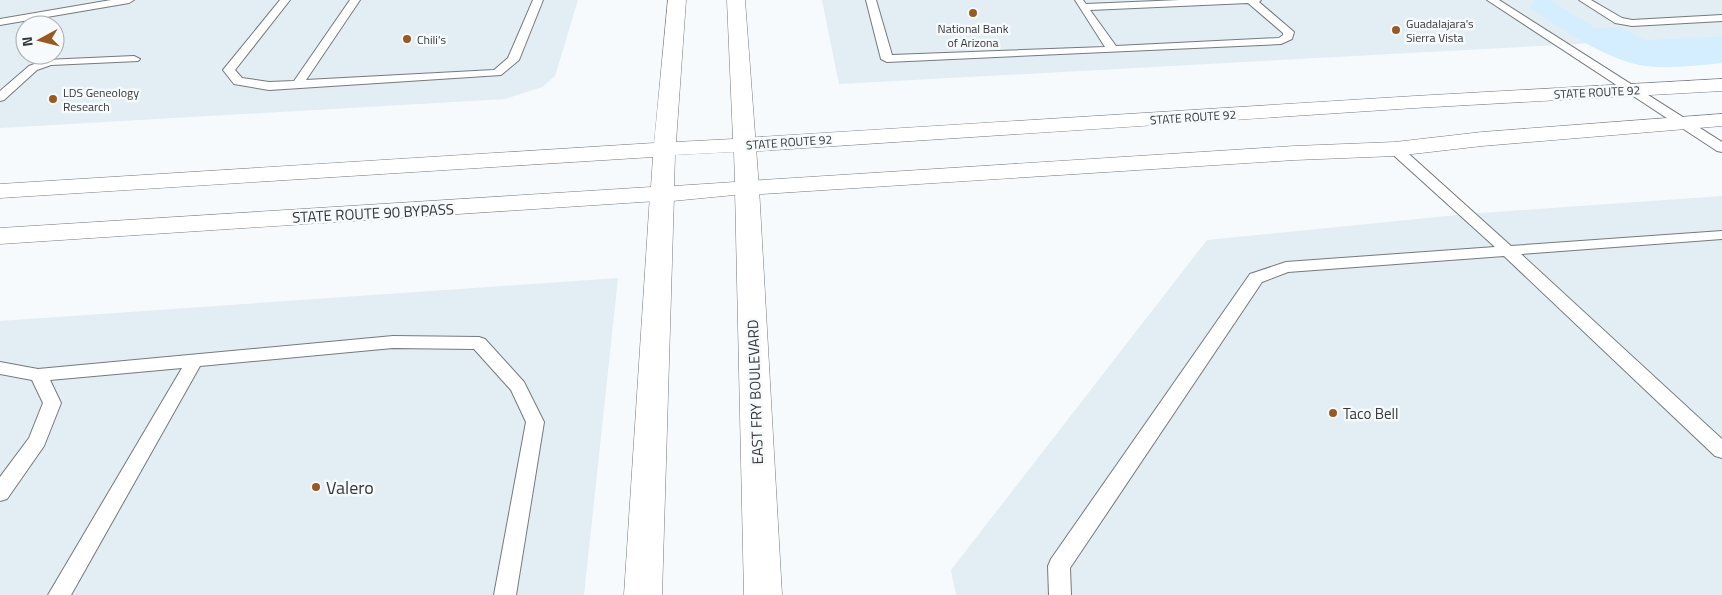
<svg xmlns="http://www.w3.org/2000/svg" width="1722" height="595" font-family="'Titillium Web',sans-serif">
<rect width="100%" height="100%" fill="#f6fafc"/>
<!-- built -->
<path fill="#e2edf4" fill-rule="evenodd" d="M 0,0 L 578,0 L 555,76 L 542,87 L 505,99 L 0,128 ZM 25,25 L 55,25 L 55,55 L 25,55 Z
M 822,0 L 1722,0 L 1722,36 L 839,84 Z
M 1722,196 L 1722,595 L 956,595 L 951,570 L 1207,240 L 1467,214 Z
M 618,278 L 584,595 L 0,595 L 0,321 Z"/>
<!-- green -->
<path fill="#d4edff" d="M 1537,0 L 1550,0 L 1595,28 L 1621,27 L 1644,40 L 1722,36 L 1722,63 C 1701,65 1678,68 1656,67 C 1611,65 1569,32 1531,9 L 1532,2 Z"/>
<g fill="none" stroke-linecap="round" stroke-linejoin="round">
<defs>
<path id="lane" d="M 111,0 L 134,0 L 129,3 L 0,25 L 0,19 Z
M 280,0 L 290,0 L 235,70 L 242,78 L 269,82 L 294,81 L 350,0 L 360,0 L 306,80 L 494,70 L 508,58 L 533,0 L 543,0 L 519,60 L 501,75 L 269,90 L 234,84 L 223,70 Z
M 866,0 L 876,0 L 892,55 L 1105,47 L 1075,0 L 1083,0 L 1086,4 L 1180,0 L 1261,0 L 1259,2 L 1294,32 L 1292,39 L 1281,44 L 887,62 L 881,59 ZM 1248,3 L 1283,33 L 1283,35 L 1279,38 L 1116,46 L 1090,10 Z
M 1487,0 L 1499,0 L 1722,142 L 1722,152 L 1717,151 Z
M 1579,0 L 1591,0 L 1622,18 L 1632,20 L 1722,15 L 1722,21 L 1632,26 L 1615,23 Z
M 134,56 L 140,59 L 138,61 L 51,65 L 37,70 L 4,100 L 0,101 L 0,91 L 29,66 L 45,60 Z
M 1395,145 L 1400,146 L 1511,246 L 1722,231 L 1722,239 L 1521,254 L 1722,439 L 1722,458 L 1715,456 L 1504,256 L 1288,272 L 1262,282 L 1070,568 L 1071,595 L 1049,595 L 1048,566 L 1051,559 L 1250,274 L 1286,262 L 1495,247 L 1390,152 L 1388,149 L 1390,146 Z
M 393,336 L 479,337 L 485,339 L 524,382 L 544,422 L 516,595 L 494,595 L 526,422 L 511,390 L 474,349 L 393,348 L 200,366 L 71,595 L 48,595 L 182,368 L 50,380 L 61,403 L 44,446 L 7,499 L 0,501 L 0,477 L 29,438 L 43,403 L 32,380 L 0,374 L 0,362 L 38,369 Z"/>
<path id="secondary" d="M 747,181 L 755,183 L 759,188 L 782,595 L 744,595 L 735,188 L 739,183 Z
M 662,188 L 670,190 L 674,195 L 662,595 L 624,595 L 650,195 L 654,190 Z"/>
<path id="primary" d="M 1722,79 L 1722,91 L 1415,108 L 744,152 L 736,150 L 733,145 L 736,140 L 744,138 L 1415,96 Z
M 1722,114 L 1722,126 L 1482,146 L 1395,156 L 1295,160 L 747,195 L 739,193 L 735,188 L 739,183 L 747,181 L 1295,146 L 1395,142 L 1482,132 Z"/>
<path id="highway" d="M 668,0 L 686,0 L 676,142 L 733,139 L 727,0 L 745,0 L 759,188 L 755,193 L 662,202 L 657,201 L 0,244 L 0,228 L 651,187 L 653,157 L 0,198 L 0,184 L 654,143 ZM 734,152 L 735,182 L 674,186 L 675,155 Z"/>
</defs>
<!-- lane casing -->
<use href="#lane" stroke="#767a7c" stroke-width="2"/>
<!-- secondary casing -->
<use href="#secondary" stroke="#767a7c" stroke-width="1"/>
<!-- primary casing -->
<use href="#primary" stroke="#767a7c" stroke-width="1"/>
<!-- highway casing -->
<use href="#highway" stroke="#767a7c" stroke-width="1"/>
<!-- lane -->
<use href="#lane" fill="#fff" fill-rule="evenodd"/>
<!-- secondary -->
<use href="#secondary" fill="#fff" fill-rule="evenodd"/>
<!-- primary -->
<use href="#primary" fill="#fff" fill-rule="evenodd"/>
<!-- highway -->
<use href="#highway" fill="#fff" fill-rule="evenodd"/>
</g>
<!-- markers -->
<g fill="#995a22" stroke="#f6fafc" stroke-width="2">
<circle cx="973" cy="13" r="5"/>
<circle cx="1396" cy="30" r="5"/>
<circle cx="407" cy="39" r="5"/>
<circle cx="53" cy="99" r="5"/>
<circle cx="1333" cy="413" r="5"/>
<circle cx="316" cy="487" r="5"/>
</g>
<g text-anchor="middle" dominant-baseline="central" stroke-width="5" stroke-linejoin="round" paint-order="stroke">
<!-- far-poi labels -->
<g font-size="12" fill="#373839" stroke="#f6fafc" text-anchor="start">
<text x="1406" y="23">Guadalajara's<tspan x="1406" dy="14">Sierra Vista</tspan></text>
<text x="973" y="28" text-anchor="middle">National Bank<tspan x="973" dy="14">of Arizona</tspan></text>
<text x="417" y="39">Chili's</text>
<text x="63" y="92">LDS Geneology<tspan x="63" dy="14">Research</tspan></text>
</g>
<!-- far-street labels -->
<g font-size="12" fill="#373839" stroke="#f6fafc">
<text transform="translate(1597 92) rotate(-3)">STATE ROUTE 92</text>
<text transform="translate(1193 117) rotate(-4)">STATE ROUTE 92</text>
<text transform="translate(789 142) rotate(-4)">STATE ROUTE 92</text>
</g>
<!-- street labels -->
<g font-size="15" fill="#373839" stroke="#f6fafc">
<text transform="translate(373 213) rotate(-3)">STATE ROUTE 90 BYPASS</text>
<text transform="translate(755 392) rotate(-92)">EAST FRY BOULEVARD</text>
</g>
<!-- poi labels -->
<g font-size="15" fill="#373839" stroke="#f6fafc" text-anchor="start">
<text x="1343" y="413">Taco Bell</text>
</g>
<!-- near-poi labels -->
<g font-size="18" fill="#373839" stroke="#f6fafc" text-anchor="start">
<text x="326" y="487">Valero</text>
</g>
</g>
<!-- north arrow -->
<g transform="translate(40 40) rotate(263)"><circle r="24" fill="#f6fafc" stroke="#aaacae"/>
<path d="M0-4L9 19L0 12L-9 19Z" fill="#995a22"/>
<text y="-8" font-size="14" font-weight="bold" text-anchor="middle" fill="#373839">N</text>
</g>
</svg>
